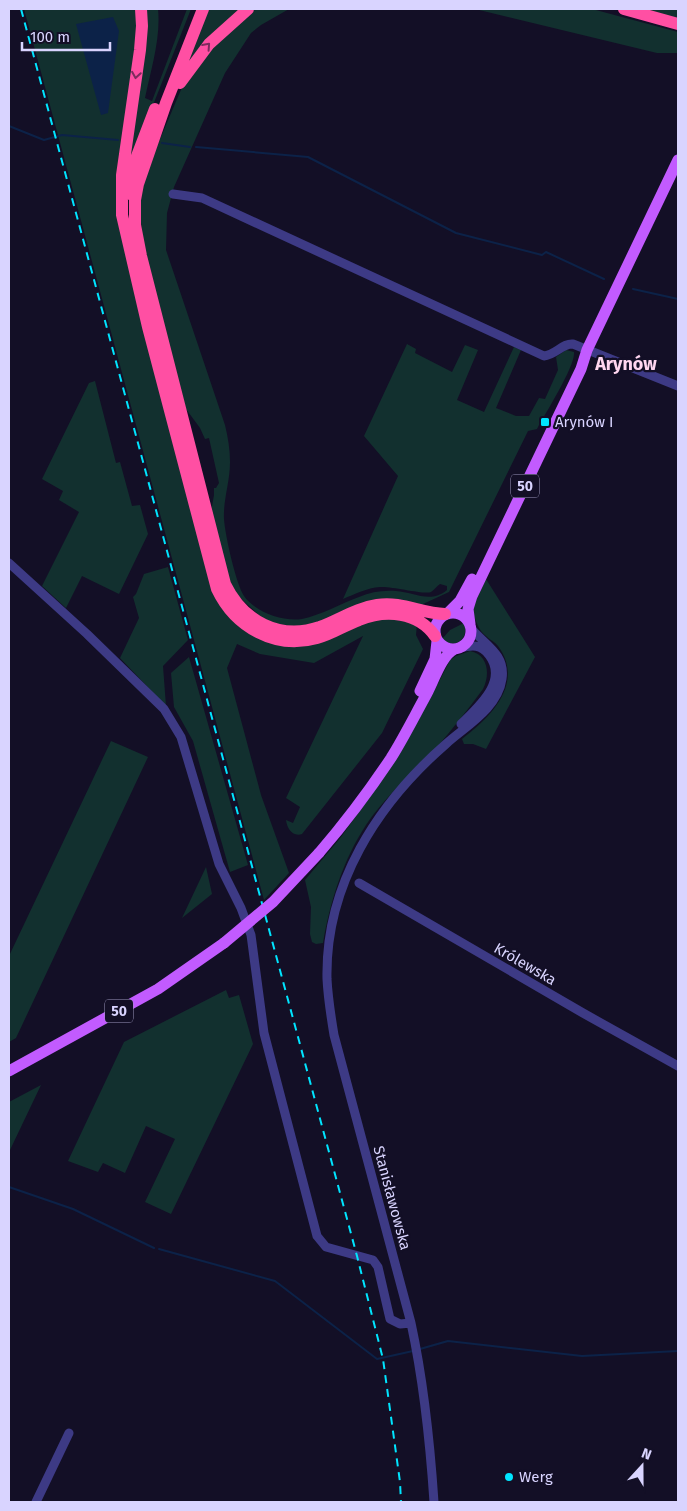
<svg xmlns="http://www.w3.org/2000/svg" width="687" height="1511" font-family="'Fira Sans',sans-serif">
<rect width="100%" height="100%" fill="#130f26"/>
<!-- green -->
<path fill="#12302f" d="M 24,9 L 138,9 L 139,18 L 118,182 L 244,630 L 353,626 L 387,617 L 417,624 L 416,635 L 423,649 L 382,733 L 302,834 C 293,837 287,829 286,820 L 293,823 L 300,807 L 286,798 L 363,636 L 314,663 L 260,654 L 237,644 L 227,668 L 261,795 L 289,873 L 264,900 Z
M 145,9 L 158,9 C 161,38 151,69 145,98 L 152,101 L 187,9 L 191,9 L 123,181 Z
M 206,9 L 244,9 L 180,78 Z
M 254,9 L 289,9 L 261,25 L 251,33 L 225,73 L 174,187 L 167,213 L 166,250 L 225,425 C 228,437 230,450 230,462 C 230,482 223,500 224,519 C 225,535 236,584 244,596 C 255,612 283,622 302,619 C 321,615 340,604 359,597 C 371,592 382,590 396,591 C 413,592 431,604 447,590 L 447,586 L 440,584 C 437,586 434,590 431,592 C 425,595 392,586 380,587 C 367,588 355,594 343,599 L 398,476 L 364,436 L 407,344 L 416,349 L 415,353 L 452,372 L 465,345 L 478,350 L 457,400 L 484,412 L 514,347 L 521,350 L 496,408 L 516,416 L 529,416 L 539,398 L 545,399 L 558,370 L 556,357 L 566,350 L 574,352 C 576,365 545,414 537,429 L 528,431 L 449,592 L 423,604 L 422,607 L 303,628 L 267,622 L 231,590 L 211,512 L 214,495 L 214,488 L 216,488 L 219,483 L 209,438 L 205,439 L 200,428 L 186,409 L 144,251 L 139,205 L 146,172 L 183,85 L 208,50 Z
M 475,9 L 592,9 L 678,32 L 678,53 L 657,53 Z
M 637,9 L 678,10 L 678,20 Z
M 95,381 L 116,463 L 120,462 L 132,506 L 140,505 L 148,534 L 119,594 L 82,576 L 66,608 L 42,586 L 79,512 L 59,500 L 63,491 L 42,479 L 89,383 Z
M 168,567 L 188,640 L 163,666 L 166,706 L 120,658 L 139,618 L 133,597 L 136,594 L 144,574 Z
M 486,579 L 535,657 L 486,749 L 473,744 L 464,744 L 462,739 C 491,717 525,683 498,646 C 495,642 490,640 486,636 C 478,630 475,619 472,609 Z
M 464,623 C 470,639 454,650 442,639 L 450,630 Z
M 470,651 C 489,655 490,675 483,689 C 469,708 453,728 438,746 C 414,772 386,795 366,825 C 343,860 330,902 323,943 L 316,944 L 312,942 L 310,934 L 311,907 L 305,880 L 341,837 L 374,791 L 430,699 L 450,660 L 456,656 Z
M 189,657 L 248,865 L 230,872 L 193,741 L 174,707 L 171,673 Z
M 111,741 L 148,757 L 16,1038 L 9,1042 L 9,956 Z
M 206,867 L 212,894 L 182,918 Z
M 226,990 L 229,998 L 239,995 L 253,1044 L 171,1214 L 145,1202 L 175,1139 L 146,1126 L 125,1173 L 103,1163 L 98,1172 L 68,1161 L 124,1042 Z
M 41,1085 L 10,1150 L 9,1149 L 9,1102 Z"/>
<!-- water -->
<path fill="#0c2248" d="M 113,17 L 119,31 L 108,113 L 101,115 L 76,24 Z"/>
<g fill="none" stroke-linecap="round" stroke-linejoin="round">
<!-- stream -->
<path stroke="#0c2248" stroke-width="2" d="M 9,126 L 44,140 L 62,135 L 118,140
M 162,143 L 190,147
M 196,147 L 308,157 L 456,233 L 542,255 L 546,252 L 604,279
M 633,289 L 678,299
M 9,1187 L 73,1209 L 154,1248
M 159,1249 L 275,1281 L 377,1359 L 413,1351
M 420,1349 L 448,1341 L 582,1356 L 678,1351"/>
<!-- minor -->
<path stroke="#3d3a85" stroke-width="9" d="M 173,194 L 202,198 L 544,356 C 555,355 563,343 573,344 L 678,386
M 9,563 L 87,634 L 164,709 L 181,737 L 219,864 L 241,908 L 251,935 L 264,1033 L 317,1236 L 326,1247 L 373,1260 L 378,1267 L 390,1319 L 400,1324 L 411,1323
M 460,648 C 472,645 481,644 489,655 C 509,681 478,707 461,724
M 359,883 L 583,1013 L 678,1066
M 36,1502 L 69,1433
M 434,1502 C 430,1442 424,1383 411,1323 L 334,1035 C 331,1017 328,998 327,979 C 325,885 377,804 446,744 C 466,726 498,708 502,679 C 506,653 483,644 470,627"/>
<!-- major -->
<path stroke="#c25bff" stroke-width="11" d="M435 631a18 18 0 1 1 36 0a18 18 0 1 1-36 0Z
M 447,614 L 460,601 L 472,579
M 470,624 L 468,609 L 472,596 L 581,369 L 587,350 L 678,160
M 420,691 L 435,659 L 437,641
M 319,853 C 345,823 369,791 391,758 C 403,739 414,717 425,697 C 433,684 441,655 455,649
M 9,1071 L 158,989 L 224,943"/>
<!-- highway -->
<path stroke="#ff4fa3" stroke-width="12" d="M 141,9 L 142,26 L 140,50 L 122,175 L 122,215 L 148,327 L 217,589 C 235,627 275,650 317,638 C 332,634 345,625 359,620 C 386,609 418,612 435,636
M 203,9 L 166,103 L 138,184 L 135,200 L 135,225 L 141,256 L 225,584 C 243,621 279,641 320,627 C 339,620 356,608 377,605 C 402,601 422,614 445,614
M 624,9 L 678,24
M 180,83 L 209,44 L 248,9
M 127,194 L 134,164 L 155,109"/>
<!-- rail -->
<path stroke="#00e5ff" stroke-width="2" stroke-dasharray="8 6" stroke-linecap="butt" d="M 21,9 L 357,1256 L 383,1359 L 400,1482 L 401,1502"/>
<!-- major-bridge -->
<path stroke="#c25bff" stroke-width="11" d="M 224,943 L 273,902 L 319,853"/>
</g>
<!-- one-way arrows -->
<defs><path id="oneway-chevron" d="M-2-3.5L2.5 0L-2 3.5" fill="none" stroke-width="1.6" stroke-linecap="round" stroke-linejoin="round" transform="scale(1.25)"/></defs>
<g stroke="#7d2c5e">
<use href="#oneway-chevron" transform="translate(207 46) rotate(-48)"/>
<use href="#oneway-chevron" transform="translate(136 75) rotate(99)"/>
</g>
<!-- markers -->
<g fill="#00e5ff" stroke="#130f26" stroke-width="2">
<rect x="540" y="417" width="10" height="10" rx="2.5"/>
<circle cx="509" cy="1477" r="5"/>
</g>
<g text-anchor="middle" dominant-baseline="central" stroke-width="4.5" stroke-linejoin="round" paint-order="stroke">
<!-- shield labels -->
<g fill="#130f26" stroke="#9e99be" stroke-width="1">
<rect x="511" y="474.5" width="28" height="23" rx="4"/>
<rect x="105" y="999.5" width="28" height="23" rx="4"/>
</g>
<g font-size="14" font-weight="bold" fill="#d9d4ff">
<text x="525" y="486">50</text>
<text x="119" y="1011">50</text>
</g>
<!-- poi labels -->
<g font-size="15" fill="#d9d4ff" stroke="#130f26" text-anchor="start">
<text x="555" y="422">Arynów I</text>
<text x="519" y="1477">Werg</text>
</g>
<!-- street labels -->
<g font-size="15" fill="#d9d4ff" stroke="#130f26">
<text transform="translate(525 964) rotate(30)">Królewska</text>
<text transform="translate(392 1198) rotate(75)">Stanisławowska</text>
</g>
<!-- quarter labels -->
<g font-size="18" font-weight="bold" fill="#ffd6f0" stroke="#130f26">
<text x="626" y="364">Arynów</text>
</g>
</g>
<!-- border -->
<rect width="687" height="1511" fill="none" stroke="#d9d4ff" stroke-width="20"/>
<!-- north arrow -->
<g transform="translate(642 1466) rotate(21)" stroke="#130f26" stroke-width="4" paint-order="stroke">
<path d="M0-4L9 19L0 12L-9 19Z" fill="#d9d4ff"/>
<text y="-8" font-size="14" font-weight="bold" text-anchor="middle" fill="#d9d4ff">N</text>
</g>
<!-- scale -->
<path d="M22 42v8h88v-8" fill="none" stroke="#d9d4ff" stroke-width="2.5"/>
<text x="30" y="42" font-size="15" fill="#d9d4ff" stroke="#130f26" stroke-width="4" paint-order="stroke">100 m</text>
</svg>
